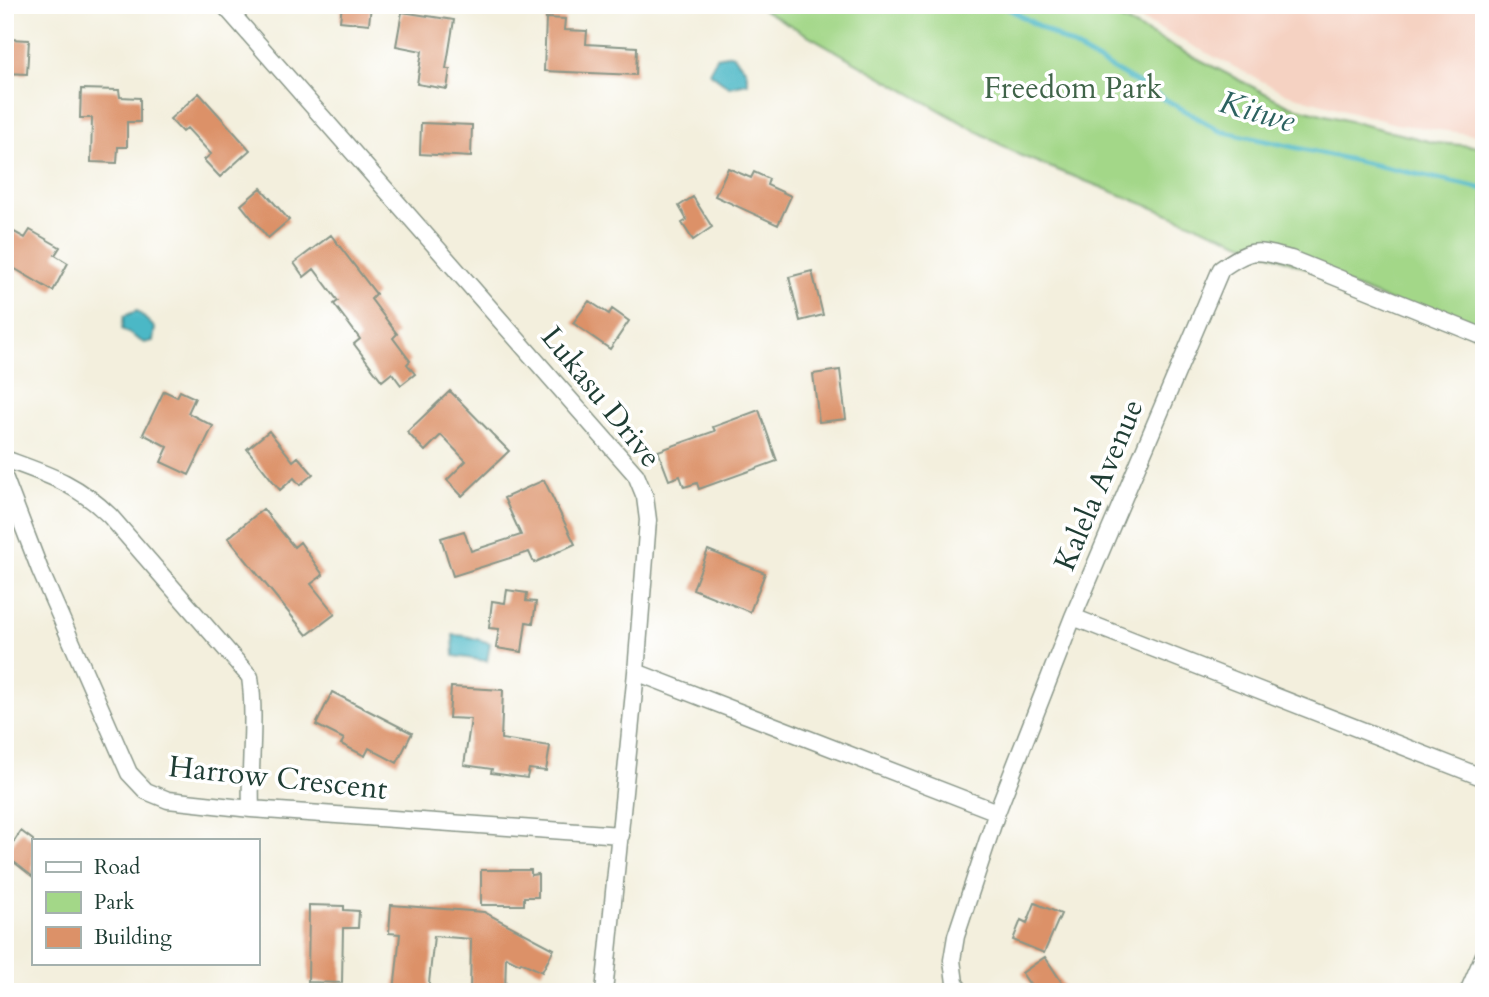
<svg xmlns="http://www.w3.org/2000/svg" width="1489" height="997" font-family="Cardo,serif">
<rect width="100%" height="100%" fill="#fff"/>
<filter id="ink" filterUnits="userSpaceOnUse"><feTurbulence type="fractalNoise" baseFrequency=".0143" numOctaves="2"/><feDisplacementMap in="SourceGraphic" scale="14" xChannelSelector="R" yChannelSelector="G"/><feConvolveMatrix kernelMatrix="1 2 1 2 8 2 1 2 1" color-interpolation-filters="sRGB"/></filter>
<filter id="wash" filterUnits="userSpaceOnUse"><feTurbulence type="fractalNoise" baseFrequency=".00686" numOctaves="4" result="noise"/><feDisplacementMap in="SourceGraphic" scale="28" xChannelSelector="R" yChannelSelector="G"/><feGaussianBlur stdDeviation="1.57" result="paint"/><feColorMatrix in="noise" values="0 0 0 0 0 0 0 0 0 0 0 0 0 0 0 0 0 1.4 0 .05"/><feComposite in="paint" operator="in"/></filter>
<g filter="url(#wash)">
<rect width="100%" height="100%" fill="#f3efdd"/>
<!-- built -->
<path fill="#f5d2c2" d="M 1113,5 L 1484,5 L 1484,136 L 1396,124 L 1287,94 Z"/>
<!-- green -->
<path fill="#a3d788" stroke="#618a5e" stroke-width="2" d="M 755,5 L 1093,5 L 1290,106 L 1436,143 L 1484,147 L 1484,338 L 1019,155 Z"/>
<!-- water -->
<path fill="#4bb8c6" stroke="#357a7d" stroke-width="2" d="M 732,54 L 746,70 L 748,83 L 729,87 L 709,72 L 717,57 Z
M 137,311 L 155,328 L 153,341 L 144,343 L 122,329 L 124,316 Z
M 453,635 L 466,636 L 490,643 L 487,661 L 454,656 Z"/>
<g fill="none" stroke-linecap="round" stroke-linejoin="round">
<!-- stream -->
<path stroke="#4bb8c6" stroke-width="5" d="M 1002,5 L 1220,131 L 1484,189"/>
</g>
<g id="blocks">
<!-- building -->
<path fill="#dc9168" d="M 342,5 L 371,5 L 369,24 L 340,21 Z
M 402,12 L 454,20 L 446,69 L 450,69 L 447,89 L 417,84 L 422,51 L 396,46 Z
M 546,18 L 565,19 L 564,30 L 587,31 L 586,44 L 637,47 L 636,75 L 544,71 Z
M 8,39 L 29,40 L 27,74 L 5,73 Z
M 81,89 L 119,90 L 120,97 L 140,98 L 140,122 L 127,122 L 127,147 L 118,147 L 117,163 L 91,162 L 92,118 L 80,118 Z
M 199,93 L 250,150 L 220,177 L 204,160 L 211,154 L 187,128 L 182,132 L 170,119 Z
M 421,123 L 472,125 L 471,157 L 420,154 Z
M 728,168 L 751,178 L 754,172 L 769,179 L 767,185 L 791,196 L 778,225 L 715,196 Z
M 261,188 L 289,220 L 268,238 L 241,205 Z
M 693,197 L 712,227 L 693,240 L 682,223 L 687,220 L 679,206 Z
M 5,227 L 25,238 L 30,230 L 60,247 L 55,255 L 68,263 L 53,291 L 5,263 Z
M 331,235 L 376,294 L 371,299 L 397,334 L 393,338 L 410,361 L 407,364 L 415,374 L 401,385 L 392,373 L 382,381 L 354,344 L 360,339 L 334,304 L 338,301 L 314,269 L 304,277 L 294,263 Z
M 812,271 L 823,315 L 800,321 L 789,277 Z
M 589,301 L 609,314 L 612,309 L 629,321 L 610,349 L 573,323 Z
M 840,370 L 846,419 L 819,422 L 813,374 Z
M 164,391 L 177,397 L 180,391 L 195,398 L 188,413 L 213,426 L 189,475 L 161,462 L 168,447 L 143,434 Z
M 450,391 L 509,451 L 462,496 L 447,480 L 466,461 L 441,435 L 425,451 L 407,432 Z
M 759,410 L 777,461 L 699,489 L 697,483 L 684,487 L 680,476 L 669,480 L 658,451 L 715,431 L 713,427 Z
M 269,431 L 293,461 L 298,457 L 313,474 L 300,485 L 294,478 L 280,490 L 247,449 Z
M 544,480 L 575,544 L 534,563 L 529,552 L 453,576 L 441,538 L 464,531 L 471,551 L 521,535 L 504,498 Z
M 263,509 L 294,547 L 300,542 L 323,575 L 311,584 L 335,614 L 307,635 L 228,538 Z
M 708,550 L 765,573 L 750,612 L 693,589 Z
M 507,590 L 527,593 L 526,601 L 536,602 L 533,623 L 526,622 L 522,652 L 496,648 L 499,629 L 489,628 L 492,601 L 505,603 Z
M 451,687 L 503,690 L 501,739 L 550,746 L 546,771 L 529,769 L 527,778 L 491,773 L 492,769 L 464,765 L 471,719 L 449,718 Z
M 332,692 L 412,733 L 397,763 L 369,748 L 365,756 L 341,744 L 344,739 L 316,725 Z
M 21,831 L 33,840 L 33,877 L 5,855 Z
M 481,870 L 531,870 L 531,875 L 538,874 L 538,897 L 524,897 L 524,905 L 481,905 Z
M 1035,903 L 1061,914 L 1044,953 L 1013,940 L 1021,920 L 1027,923 Z
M 309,905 L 344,906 L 344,910 L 359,911 L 358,928 L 343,928 L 342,983 L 308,982 Z
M 391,905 L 484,912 L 554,949 L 542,972 L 521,962 L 520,964 L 506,957 L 505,992 L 470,992 L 471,939 L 434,936 L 428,992 L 394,992 L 400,934 L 389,933 Z
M 1045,957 L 1068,992 L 1035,992 L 1022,973 Z"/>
</g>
</g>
<g filter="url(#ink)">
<use href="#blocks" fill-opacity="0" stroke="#899688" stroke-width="2"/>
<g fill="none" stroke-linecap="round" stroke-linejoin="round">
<defs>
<path id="minor" d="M 224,5 L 636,475 L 645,497 L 648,520 L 636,672 L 997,812
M 5,459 C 49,475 76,483 110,516 L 250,677 C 256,720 249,765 251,809
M 5,479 L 40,570 L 129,773 L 146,791 L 168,800 L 251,809 L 621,835
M 1073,617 L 1484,778
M 604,992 L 636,672
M 961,992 L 955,983 L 952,960 L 956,936 L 997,812 L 1073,617 L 1221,269 C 1252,247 1256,250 1291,259 L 1484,337
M 1468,992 L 1484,955"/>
</defs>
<!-- minor casing -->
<use href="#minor" stroke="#899688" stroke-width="19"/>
<!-- minor -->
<use href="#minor" stroke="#fff" stroke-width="16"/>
</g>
</g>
<g text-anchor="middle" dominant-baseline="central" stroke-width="7" stroke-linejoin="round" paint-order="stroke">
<!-- park labels -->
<g font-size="30" fill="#406449" stroke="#fff">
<text x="1073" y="88">Freedom Park</text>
</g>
<!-- street labels -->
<g font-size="30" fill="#1f3d34" stroke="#fff">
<text transform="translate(601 397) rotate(51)">Lukasu Drive</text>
<text transform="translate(1099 485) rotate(-67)">Kalela Avenue</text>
<text transform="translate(278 778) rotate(6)">Harrow Crescent</text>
</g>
<!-- water labels -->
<g font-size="32" font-style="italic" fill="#2c6260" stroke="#fff">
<text transform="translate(1257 112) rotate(16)">Kitwe</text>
</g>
</g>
<!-- margin -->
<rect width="1489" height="997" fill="none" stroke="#fff" stroke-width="28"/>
<!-- legend -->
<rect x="32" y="839" width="228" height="126" fill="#ffffff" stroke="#a5b1ae" stroke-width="2"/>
<rect x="46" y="862" width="35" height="10" fill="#ffffff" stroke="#a5b1ae" stroke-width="2"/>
<text x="94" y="874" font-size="21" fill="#1f3d34">Road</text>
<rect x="46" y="892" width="35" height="21" fill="#a3d788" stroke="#a5b1ae" stroke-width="2"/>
<text x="94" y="909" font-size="21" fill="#1f3d34">Park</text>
<rect x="46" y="927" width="35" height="21" fill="#dc9168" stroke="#a5b1ae" stroke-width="2"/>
<text x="94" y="944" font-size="21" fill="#1f3d34">Building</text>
</svg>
